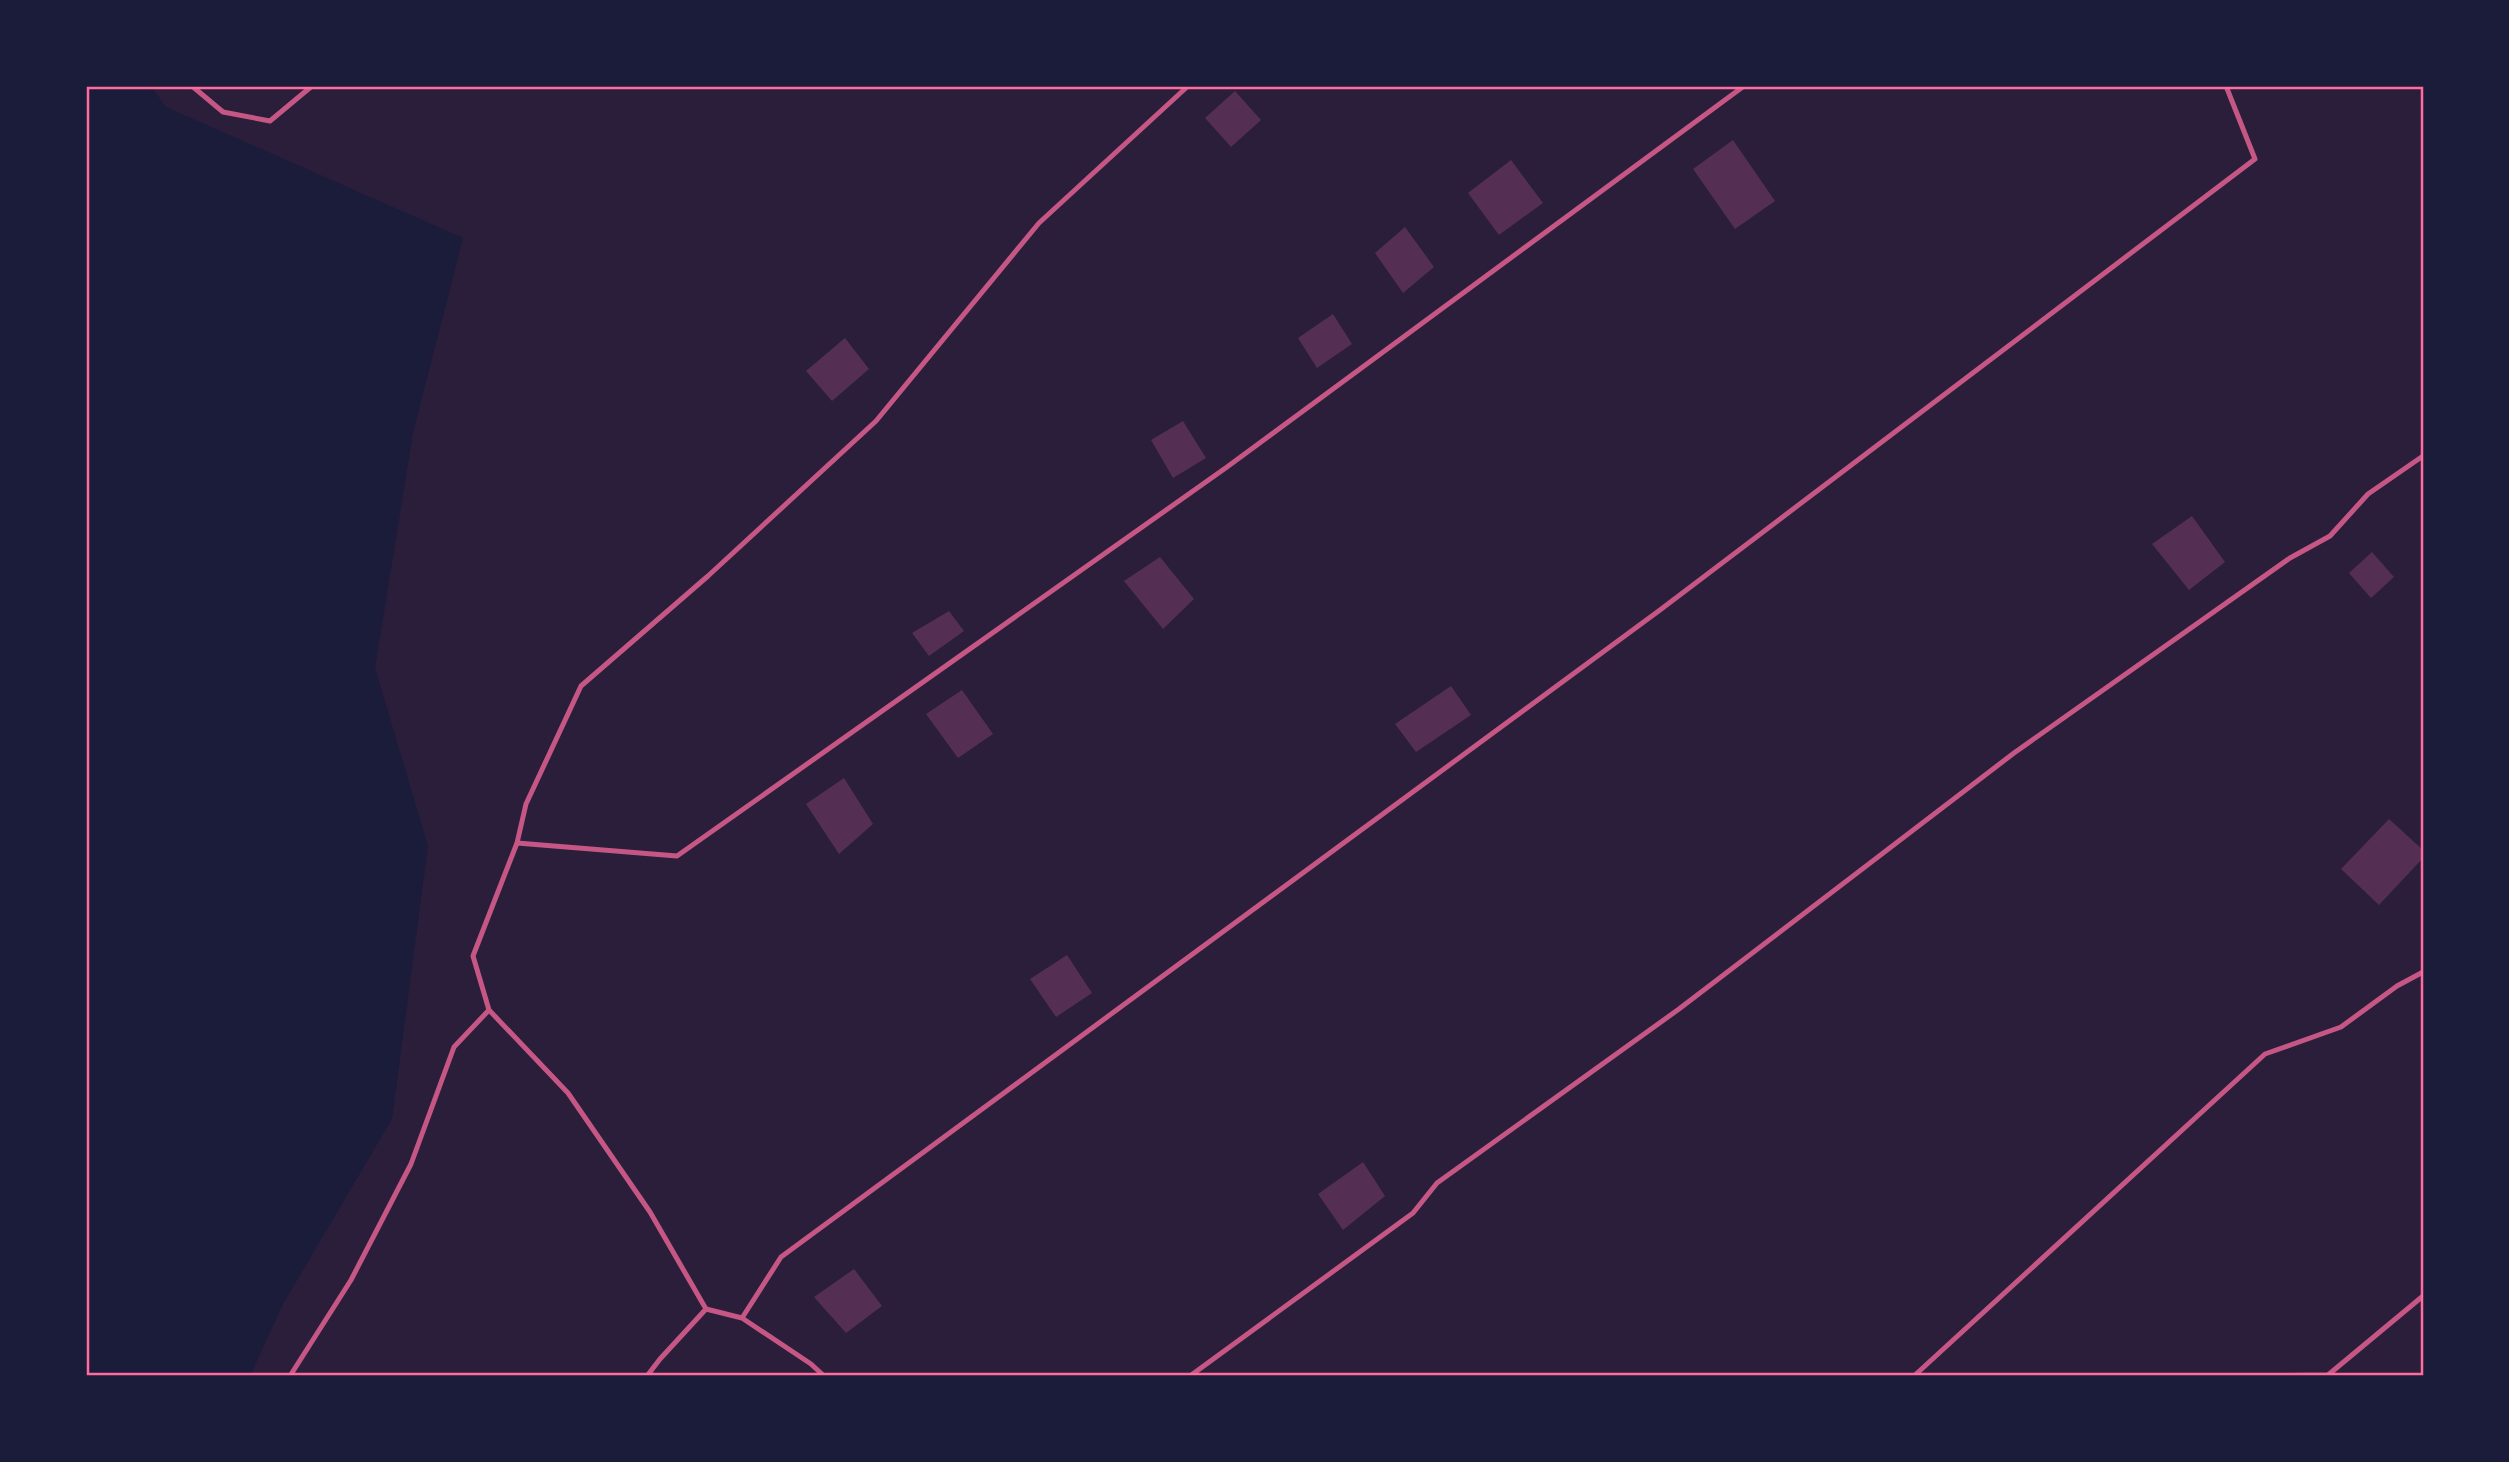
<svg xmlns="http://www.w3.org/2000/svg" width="2509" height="1462" font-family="Helvetica,sans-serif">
<rect width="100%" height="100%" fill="#1b1b3a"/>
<!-- green -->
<path fill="#2a1e3b" d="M 151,86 L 2423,86 L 2423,1376 L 250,1376 L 283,1304 L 392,1119 L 428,846 L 375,668 L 413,433 L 463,238 L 166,107 Z"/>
<!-- building -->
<path fill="#542f53" d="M 1235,91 L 1261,120 L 1231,147 L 1205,118 Z
M 1733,140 L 1775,201 L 1735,229 L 1693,169 Z
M 1511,160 L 1543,203 L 1499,235 L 1468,193 Z
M 1405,227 L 1434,267 L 1403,293 L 1375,253 Z
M 1333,314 L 1352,344 L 1317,368 L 1298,338 Z
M 845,338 L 869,369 L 832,401 L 806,371 Z
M 1183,421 L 1206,458 L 1173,478 L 1151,440 Z
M 2192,516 L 2225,562 L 2189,590 L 2152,544 Z
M 2372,552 L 2394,577 L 2371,598 L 2349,573 Z
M 1160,557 L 1194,599 L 1163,629 L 1124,581 Z
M 949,611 L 964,631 L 929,656 L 912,633 Z
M 1451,686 L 1471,715 L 1416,752 L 1395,724 Z
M 962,690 L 993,734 L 958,758 L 926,714 Z
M 844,778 L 873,824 L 839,854 L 806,804 Z
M 2389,819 L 2423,850 L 2423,858 L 2379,905 L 2341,869 Z
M 1067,955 L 1092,993 L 1056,1017 L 1030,979 Z
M 1363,1162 L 1385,1196 L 1343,1230 L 1318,1194 Z
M 854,1269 L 882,1306 L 846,1333 L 814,1297 Z"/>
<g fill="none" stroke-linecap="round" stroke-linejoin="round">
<!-- service -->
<path stroke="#c65784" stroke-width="5" d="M 192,86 L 223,112 L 270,121 L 312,86
M 1188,86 L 1039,223 L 876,421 L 708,576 L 581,686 L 526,804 L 517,843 L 473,956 L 489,1010 L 568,1093 L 650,1212 L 706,1309 L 742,1318 L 781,1257 L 1660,610 L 2255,159 L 2226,86
M 517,843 L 677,856 L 1227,467 L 1744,86
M 742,1318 L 811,1364 L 824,1376
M 290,1376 L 351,1280 L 411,1164 L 454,1047 L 489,1010
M 647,1376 L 660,1359 L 706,1309
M 1190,1376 L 1413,1213 L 1437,1183 L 1679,1009 L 2014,753 L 2290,558 L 2330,536 L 2368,494 L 2423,456
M 1914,1376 L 2265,1054 L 2341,1027 L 2397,986 L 2423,972
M 2254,1376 L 2328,1375 L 2423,1296"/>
</g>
<!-- border -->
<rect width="2509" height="1462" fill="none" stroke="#1b1b3a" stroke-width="175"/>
<rect x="88" y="88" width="2334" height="1286" fill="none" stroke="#ff6b9d" stroke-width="2.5"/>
</svg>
